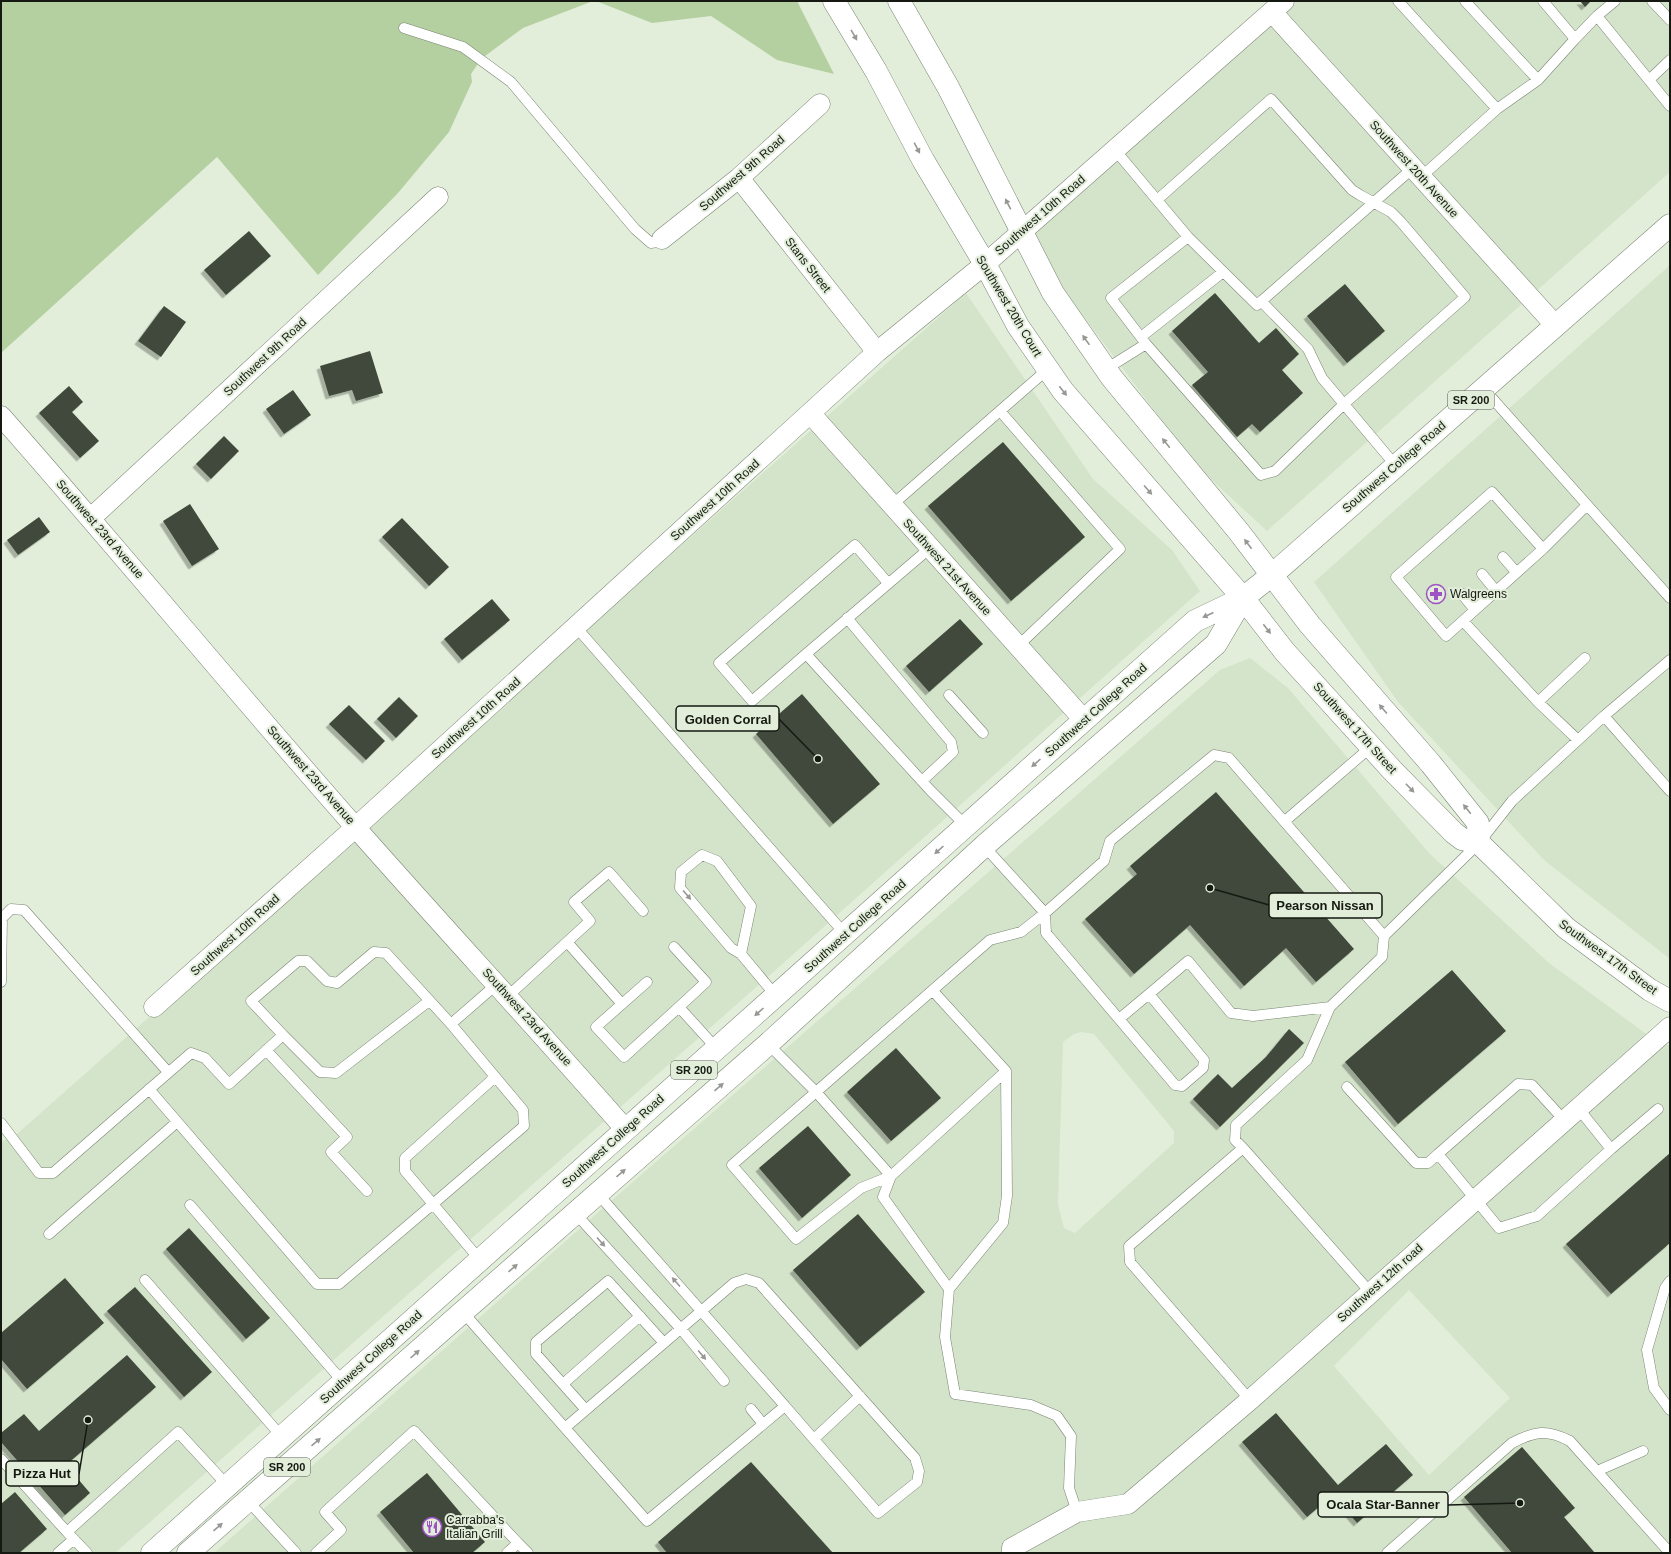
<svg xmlns="http://www.w3.org/2000/svg" width="1671" height="1554" font-family="Helvetica,sans-serif">
<defs>
<filter id="shadow"><feDropShadow dx="-3.5" dy="3.5" stdDeviation="0" flood-color="#0004"/></filter>
</defs>
<rect width="100%" height="100%" fill="#e2eeda"/>
<!-- built -->
<path fill="#d4e4ca" fill-rule="evenodd" d="M 1296,1 L 1670,1 L 1670,172 L 1267,531 L 1201,470 L 1178,442 L 1060,285 L 1034,233 Z
M 1670,265 L 1670,959 L 1544,860 L 1398,702 L 1314,582 Z
M 966,293 L 1093,479 L 1172,550 L 1200,591 L 779,967 L 115,1553 L 1,1553 L 1,1142 L 17,1134 Z
M 1250,658 L 1288,688 L 1430,854 L 1549,963 L 1652,1038 L 1670,1046 L 1670,1553 L 214,1553 L 595,1215 L 1220,670 ZM 1081,1032 L 1094,1034 L 1174,1131 L 1174,1143 L 1075,1233 L 1064,1228 L 1058,1204 L 1063,1042 L 1074,1034 ZM 1409,1290 L 1510,1398 L 1429,1475 L 1334,1366 Z"/>
<!-- green -->
<path fill="#b4d0a1" d="M 1,1 L 593,1 L 523,28 L 481,59 L 471,74 L 472,82 L 449,132 L 398,193 L 318,275 L 217,157 L 1,353 Z
M 596,1 L 797,1 L 834,74 L 777,60 L 711,16 L 652,23 Z"/>
<!-- building -->
<path fill="#414a3b" filter="url(#shadow)" d="M 1580,1 L 1591,1 L 1585,7 Z
M 249,231 L 271,256 L 226,295 L 204,270 Z
M 1345,284 L 1385,331 L 1347,363 L 1307,316 Z
M 1215,293 L 1259,343 L 1276,328 L 1299,354 L 1282,370 L 1303,393 L 1260,432 L 1252,424 L 1237,437 L 1192,385 L 1208,372 L 1172,331 Z
M 164,306 L 186,322 L 161,357 L 138,341 Z
M 370,351 L 383,393 L 356,401 L 352,390 L 329,396 L 320,366 Z
M 69,386 L 83,402 L 72,412 L 99,441 L 80,458 L 39,413 Z
M 293,390 L 311,415 L 284,434 L 266,409 Z
M 224,436 L 239,451 L 211,479 L 196,464 Z
M 1003,442 L 1085,537 L 1011,601 L 928,506 Z
M 190,504 L 219,549 L 192,566 L 163,521 Z
M 39,517 L 50,532 L 18,555 L 7,540 Z
M 402,518 L 449,567 L 429,586 L 382,537 Z
M 492,599 L 510,620 L 462,660 L 444,639 Z
M 960,619 L 983,644 L 929,692 L 906,666 Z
M 802,694 L 880,784 L 833,824 L 756,734 Z
M 399,697 L 418,716 L 396,738 L 377,719 Z
M 349,705 L 385,741 L 366,760 L 329,724 Z
M 1216,792 L 1354,949 L 1316,982 L 1286,948 L 1244,986 L 1190,925 L 1134,974 L 1085,919 L 1137,874 L 1130,866 Z
M 1452,970 L 1506,1031 L 1398,1124 L 1345,1062 Z
M 1289,1029 L 1304,1043 L 1220,1127 L 1193,1099 L 1218,1074 L 1232,1088 L 1266,1057 Z
M 896,1048 L 941,1098 L 891,1141 L 847,1092 Z
M 808,1126 L 851,1175 L 802,1218 L 759,1168 Z
M 1670,1153 L 1670,1243 L 1611,1294 L 1566,1244 Z
M 858,1214 L 925,1292 L 860,1347 L 793,1270 Z
M 189,1228 L 270,1318 L 246,1339 L 166,1249 Z
M 65,1278 L 104,1323 L 27,1389 L 1,1359 L 1,1333 Z
M 135,1287 L 212,1372 L 184,1397 L 107,1311 Z
M 127,1355 L 156,1387 L 66,1465 L 90,1493 L 65,1515 L 1,1442 L 1,1433 L 24,1414 L 39,1431 Z
M 1276,1413 L 1338,1485 L 1386,1444 L 1413,1475 L 1357,1523 L 1333,1495 L 1307,1517 L 1242,1442 Z
M 1522,1447 L 1575,1508 L 1564,1517 L 1595,1553 L 1512,1553 L 1464,1497 Z
M 751,1462 L 833,1553 L 667,1553 L 658,1542 Z
M 427,1473 L 485,1542 L 472,1553 L 414,1553 L 380,1512 Z
M 15,1492 L 47,1529 L 19,1553 L 1,1553 L 1,1504 Z"/>
<g fill="none" stroke-linecap="round" stroke-linejoin="round">
<defs>
<path id="lane" d="M 1398,1 L 1497,109 L 1538,80
M 1465,1 L 1538,80 L 1575,39 L 1543,1
M 1652,1 L 1670,20
M 1597,16 L 1670,106
M 404,28 L 463,47 L 511,82 L 635,229 L 651,243 L 657,242 L 662,239
M 1575,39 L 1597,16 L 1615,1
M 1649,80 L 1670,60
M 1421,177 L 1497,109
M 1188,237 L 1257,305 L 1413,168
M 1261,301 L 1308,349 L 1322,378 L 1396,466
M 1141,337 L 1223,272
M 1146,344 L 1261,475 L 1275,471 L 1344,404 L 1465,297 L 1401,222 L 1391,212 L 1360,195 L 1352,190 L 1271,99 L 1157,200
M 1106,369 L 1146,344 L 1111,298 L 1188,237 L 1115,150
M 1483,388 L 1670,598
M 1000,411 L 1120,549 L 1018,646
M 892,505 L 1048,369
M 930,548 L 806,654 L 930,790 L 966,826
M 1543,549 L 1492,492 L 1396,577 L 1446,636 L 1543,549 L 1587,505
M 1503,557 L 1516,572
M 1482,574 L 1496,591
M 1461,593 L 1475,610
M 847,618 L 951,742 L 953,752 L 922,781
M 1463,621 L 1538,702 L 1578,740
M 576,627 L 845,934
M 806,654 L 752,701 L 719,663 L 855,545 L 888,583
M 949,695 L 983,733
M 1538,702 L 1585,658
M 1604,716 L 1670,791
M 1285,821 L 1372,746
M 984,846 L 1045,913 L 1046,933 L 1175,1085 L 1182,1086 L 1203,1068 L 1204,1060 L 1149,994 L 1188,961 L 1231,1013 L 1253,1016 L 1330,1007
M 674,947 L 706,982 L 679,1007
M 741,954 L 731,948 L 680,888 L 681,872 L 702,855 L 717,861 L 751,906 L 741,954 L 776,996
M 1,982 L 2,918 L 11,909 L 24,910 L 168,1072
M 647,982 L 596,1027 L 624,1057 L 679,1007 L 717,1049
M 933,991 L 1006,1071 L 1007,1196 L 1003,1223 L 949,1289 L 945,1337 L 955,1394 L 1031,1405 L 1057,1416 L 1071,1436 L 1069,1488 L 1077,1512
M 508,996 L 567,942
M 622,1004 L 567,942 L 590,921 L 574,902 L 609,872 L 643,911
M 1119,1019 L 1149,994
M 283,1035 L 320,1072 L 336,1073 L 429,1001
M 768,1044 L 816,1092 L 990,940 L 1021,932 L 1045,913 L 1104,861 L 1110,841 L 1214,755 L 1229,758 L 1384,936
M 266,1050 L 347,1137 L 331,1152 L 367,1191
M 1347,1087 L 1416,1163 L 1428,1163 L 1438,1154
M 149,1089 L 317,1284 L 339,1284 L 433,1204 L 405,1171 L 405,1158 L 495,1077
M 1578,1108 L 1611,1149 L 1658,1109
M 1564,1120 L 1532,1085 L 1518,1084 L 1438,1154 L 1499,1228 L 1537,1216 L 1611,1149
M 1,1123 L 39,1173 L 53,1173 L 191,1053 L 205,1058 L 229,1084 L 283,1035 L 251,1001 L 298,961 L 307,961 L 327,981 L 337,983 L 374,952 L 386,953 L 451,1024
M 1243,1148 L 1235,1140 L 1236,1125 L 1307,1060 L 1330,1007 L 1382,957 L 1384,936 L 1479,843 L 1512,801 L 1604,716 L 1670,660
M 190,1205 L 343,1382
M 575,1213 L 681,1329 L 724,1381
M 49,1234 L 177,1122
M 480,1260 L 433,1204 L 524,1126 L 523,1110 L 451,1024 L 497,984
M 145,1280 L 282,1437
M 1670,1281 L 1665,1288 L 1647,1350 L 1654,1388 L 1670,1410
M 949,1289 L 883,1197 L 891,1176 L 816,1092 L 732,1165 L 796,1239 L 861,1188 L 891,1176 L 1006,1071
M 462,1311 L 647,1521 L 785,1406 L 598,1194
M 563,1384 L 640,1316
M 1250,1400 L 1130,1262 L 1129,1246 L 1243,1148 L 1370,1292
M 751,1409 L 763,1424
M 586,1410 L 536,1354 L 536,1342 L 608,1281 L 664,1343
M 566,1427 L 734,1283 L 746,1279 L 759,1283 L 915,1458 L 919,1471 L 917,1482 L 878,1513 L 785,1406
M 814,1439 L 860,1396
M 1,1459 L 67,1532
M 1597,1471 L 1643,1451
M 248,1501 L 296,1553
M 58,1553 L 74,1539
M 87,1553 L 67,1532 L 178,1432 L 227,1485
M 316,1553 L 341,1530 L 325,1512 L 414,1431 L 518,1543
M 507,1553 L 518,1543 L 528,1553
M 1387,1553 L 1512,1443 C 1535,1431 1547,1429 1570,1441 L 1670,1553"/>
<path id="street" d="M 1272,12 L 1555,325
M 739,178 L 877,352
M 662,239 L 739,178 L 820,104
M 810,413 L 1084,720
M 1,416 C 121,552 236,692 356,828 C 445,929 537,1028 626,1130
M 91,518 L 438,197
M 154,1007 L 356,827 L 877,352 L 985,264 L 1284,1
M 1012,1553 L 1012,1548 L 1077,1512 L 1128,1504 L 1250,1400 L 1670,1027"/>
<path id="secondary" d="M 834,1 L 876,71 L 923,160 L 985,264 L 1018,326 L 1063,391 L 1243,598 L 1285,652 L 1392,770 L 1454,833 L 1462,839 L 1479,843 L 1566,928 L 1650,990 L 1670,1001
M 899,1 L 948,87 L 1053,293 L 1112,378 L 1239,532 L 1310,625 L 1431,764 L 1478,823 L 1479,843"/>
<path id="primary" d="M 152,1553 L 1195,621 L 1243,598 L 1272,575 L 1670,225
M 188,1553 L 768,1044 L 984,846 L 1216,644 L 1243,598"/>
</defs>
<!-- lane casing -->
<use href="#lane" stroke="#798472" stroke-width="11"/>
<!-- street casing -->
<use href="#street" stroke="#798472" stroke-width="21"/>
<!-- secondary casing -->
<use href="#secondary" stroke="#798472" stroke-width="23"/>
<!-- primary casing -->
<use href="#primary" stroke="#798472" stroke-width="23"/>
<!-- lane -->
<use href="#lane" stroke="#fff" stroke-width="10"/>
<!-- street -->
<use href="#street" stroke="#fff" stroke-width="20"/>
<!-- secondary -->
<use href="#secondary" stroke="#fff" stroke-width="22"/>
<!-- primary -->
<use href="#primary" stroke="#fff" stroke-width="22"/>
</g>
<!-- one-way arrows -->
<defs><path id="oneway-solid" d="M-6-.8H1V-3.2L6.5 0L1 3.2V.8H-6Z"/></defs>
<g fill="#969894">
<use href="#oneway-solid" transform="translate(854 35) rotate(60)"/>
<use href="#oneway-solid" transform="translate(917 148) rotate(62)"/>
<use href="#oneway-solid" transform="translate(1008 204) rotate(-117)"/>
<use href="#oneway-solid" transform="translate(1086 340) rotate(-125)"/>
<use href="#oneway-solid" transform="translate(1063 391) rotate(52)"/>
<use href="#oneway-solid" transform="translate(1166 443) rotate(-129)"/>
<use href="#oneway-solid" transform="translate(1148 490) rotate(49)"/>
<use href="#oneway-solid" transform="translate(1248 544) rotate(-127)"/>
<use href="#oneway-solid" transform="translate(1208 615) rotate(155)"/>
<use href="#oneway-solid" transform="translate(1267 629) rotate(52)"/>
<use href="#oneway-solid" transform="translate(1383 709) rotate(-131)"/>
<use href="#oneway-solid" transform="translate(1036 763) rotate(138)"/>
<use href="#oneway-solid" transform="translate(1410 788) rotate(46)"/>
<use href="#oneway-solid" transform="translate(1467 809) rotate(-129)"/>
<use href="#oneway-solid" transform="translate(939 850) rotate(138)"/>
<use href="#oneway-solid" transform="translate(687 895) rotate(49)"/>
<use href="#oneway-solid" transform="translate(759 1012) rotate(138)"/>
<use href="#oneway-solid" transform="translate(719 1087) rotate(-41)"/>
<use href="#oneway-solid" transform="translate(621 1173) rotate(-41)"/>
<use href="#oneway-solid" transform="translate(601 1242) rotate(48)"/>
<use href="#oneway-solid" transform="translate(513 1268) rotate(-41)"/>
<use href="#oneway-solid" transform="translate(676 1282) rotate(-131)"/>
<use href="#oneway-solid" transform="translate(415 1354) rotate(-42)"/>
<use href="#oneway-solid" transform="translate(702 1355) rotate(50)"/>
<use href="#oneway-solid" transform="translate(316 1442) rotate(-41)"/>
<use href="#oneway-solid" transform="translate(218 1527) rotate(-41)"/>
</g>
<!-- icons -->
<defs>
<symbol id="pharmacy-ring" viewBox="-11 -11 22 22"><circle r="9.5" fill="#e2eeda" stroke="#9e52c3" stroke-width="1.5"/><path d="M-2-6h4v4h4v4h-4v4h-4v-4h-4v-4h4Z" fill="#9e52c3"/></symbol>
<symbol id="restaurant-ring" viewBox="-11 -11 22 22"><circle r="9.5" fill="#e2eeda" stroke="#9e52c3" stroke-width="1.5"/><path d="M-5-6h1v4h1v-4h1v4h1v-4h1v5L-1.5 .5V6h-2V.5L-5-1ZM5-6V6H3V1.5H1.5Q1.5-4 5-6Z" fill="#9e52c3"/></symbol>
</defs>
<g fill-rule="evenodd">
<use href="#pharmacy-ring" x="1425" y="583" width="22" height="22"/>
<use href="#restaurant-ring" x="421" y="1516" width="22" height="22"/>
</g>
<g text-anchor="middle" dominant-baseline="central" stroke-width="4" stroke-linejoin="round" paint-order="stroke">
<!-- shield labels -->
<g fill="#e2eeda" stroke="#52594e" stroke-width="1">
<rect x="1448" y="391" width="46" height="18" rx="3"/>
<rect x="671" y="1061" width="46" height="18" rx="3"/>
<rect x="264" y="1458" width="46" height="18" rx="3"/>
</g>
<g font-size="11" font-weight="bold" fill="#151912">
<text x="1471" y="400">SR 200</text>
<text x="694" y="1070">SR 200</text>
<text x="287" y="1467">SR 200</text>
</g>
<!-- street labels -->
<g font-size="12" fill="#151912" stroke="#e2eeda">
<text transform="translate(1414 169) rotate(48)">Southwest 20th Avenue</text>
<text transform="translate(742 173) rotate(-41)">Southwest 9th Road</text>
<text transform="translate(1040 215) rotate(-41)">Southwest 10th Road</text>
<text transform="translate(808 265) rotate(52)">Stans Street</text>
<text transform="translate(1009 306) rotate(59)">Southwest 20th Court</text>
<text transform="translate(265 357) rotate(-43)">Southwest 9th Road</text>
<text transform="translate(1394 467) rotate(-41)">Southwest College Road</text>
<text transform="translate(715 500) rotate(-42)">Southwest 10th Road</text>
<text transform="translate(100 529) rotate(49)">Southwest 23rd Avenue</text>
<text transform="translate(947 567) rotate(48)">Southwest 21st Avenue</text>
<text transform="translate(1096 710) rotate(-42)">Southwest College Road</text>
<text transform="translate(476 718) rotate(-42)">Southwest 10th Road</text>
<text transform="translate(1355 728) rotate(48)">Southwest 17th Street</text>
<text transform="translate(311 775) rotate(49)">Southwest 23rd Avenue</text>
<text transform="translate(855 926) rotate(-42)">Southwest College Road</text>
<text transform="translate(235 935) rotate(-42)">Southwest 10th Road</text>
<text transform="translate(1608 957) rotate(36)">Southwest 17th Street</text>
<text transform="translate(527 1017) rotate(48)">Southwest 23rd Avenue</text>
<text transform="translate(613 1141) rotate(-42)">Southwest College Road</text>
<text transform="translate(1380 1283) rotate(-42)">Southwest 12th road</text>
<text transform="translate(371 1357) rotate(-42)">Southwest College Road</text>
</g>
<!-- poi labels -->
<g font-size="12" fill="#151912" stroke="#e2eeda" text-anchor="start">
<text x="1450" y="594">Walgreens</text>
<text x="446" y="1520">Carrabba's<tspan x="446" dy="14">Italian Grill</tspan></text>
</g>
</g>
<!-- callouts -->
<path fill="none" stroke="#151912" stroke-width="1.5" d="M818 759L779 719M1210 888L1269 905M88 1420L79 1474M1520 1503L1448 1505"/>
<g fill="#151912" stroke="#e2eeda" stroke-width="1.5">
<circle cx="818" cy="759" r="4"/>
<circle cx="1210" cy="888" r="4"/>
<circle cx="88" cy="1420" r="4"/>
<circle cx="1520" cy="1503" r="4"/>
</g>
<g fill="#e2eeda" stroke="#151912" stroke-width="1.5">
<rect x="676" y="706" width="103" height="25" rx="4"/>
<rect x="1269" y="893" width="113" height="25" rx="4"/>
<rect x="6" y="1461" width="73" height="25" rx="4"/>
<rect x="1318" y="1492" width="130" height="25" rx="4"/>
</g>
<g font-size="13" text-anchor="middle" font-weight="bold" fill="#151912">
<text x="728" y="724">Golden Corral</text>
<text x="1325" y="910">Pearson Nissan</text>
<text x="42" y="1478">Pizza Hut</text>
<text x="1383" y="1509">Ocala Star-Banner</text>
</g>
<!-- border -->
<rect width="1671" height="1554" fill="none" stroke="#151912" stroke-width="4"/>
</svg>
